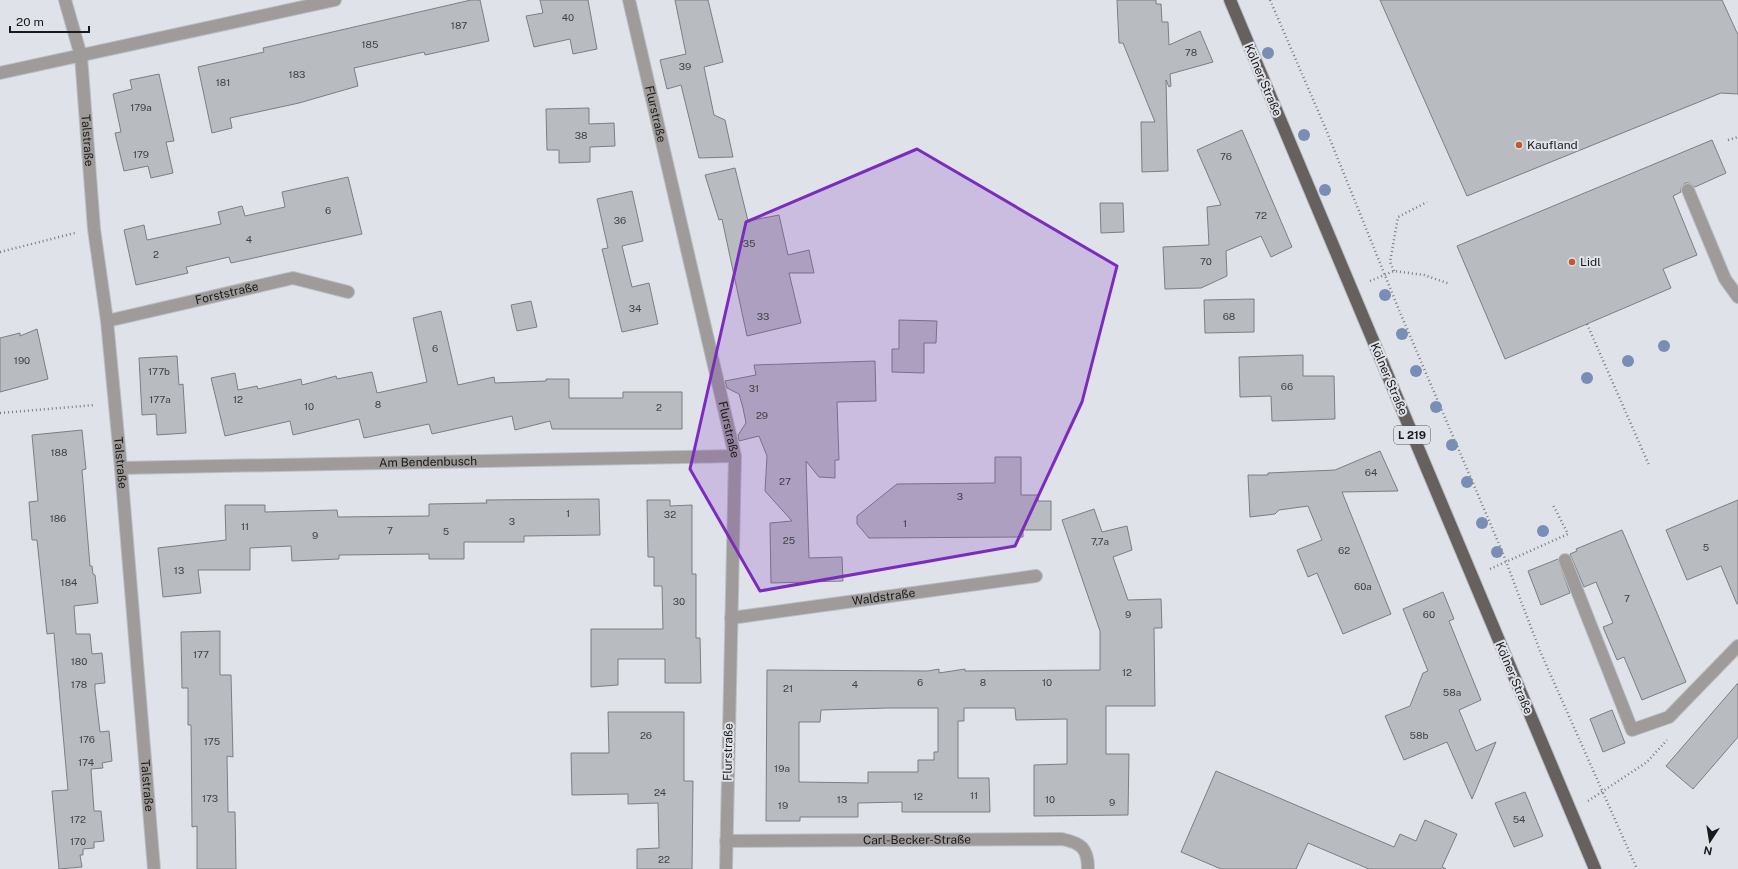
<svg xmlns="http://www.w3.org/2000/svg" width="1738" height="869" font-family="'Public Sans',sans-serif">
<rect width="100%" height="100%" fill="#dfe2e8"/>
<!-- building -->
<path fill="#b8bcc1" stroke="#7b7e83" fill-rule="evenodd" d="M 471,0 L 480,0 L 489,41 L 425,55 L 424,52 L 354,68 L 358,86 L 299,103 L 230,118 L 232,128 L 212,133 L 198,67 L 264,52 L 263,48 Z
M 540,0 L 588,0 L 597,49 L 573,54 L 570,39 L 534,47 L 526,16 L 543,13 Z
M 675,0 L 708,0 L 723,62 L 704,67 L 714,115 L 725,120 L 733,157 L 699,158 L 681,85 L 667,89 L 660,60 L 686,54 Z
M 1117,0 L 1156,0 L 1156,4 L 1161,4 L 1162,22 L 1168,22 L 1169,45 L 1200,31 L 1213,62 L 1170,74 L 1171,86 L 1169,87 L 1166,80 L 1168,171 L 1142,172 L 1141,122 L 1155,122 L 1123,43 L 1119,43 Z
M 1380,0 L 1722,0 L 1738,35 L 1738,94 L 1721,93 L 1467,196 Z
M 159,74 L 174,141 L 166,142 L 173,173 L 151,178 L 148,166 L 124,171 L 115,133 L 121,132 L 113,94 L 132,89 L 130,80 Z
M 589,108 L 589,124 L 614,123 L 615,146 L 590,147 L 590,162 L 559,163 L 559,150 L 547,150 L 546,109 Z
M 1242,130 L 1292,247 L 1271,257 L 1261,236 L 1226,251 L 1227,276 L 1201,288 L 1165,289 L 1163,247 L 1209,245 L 1207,207 L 1221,205 L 1197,150 Z
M 1712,140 L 1726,173 L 1695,187 L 1689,183 L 1685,183 L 1681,189 L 1681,192 L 1673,196 L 1697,255 L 1663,269 L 1671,288 L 1505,359 L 1457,246 Z
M 735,168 L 748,221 L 779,215 L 788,255 L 809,250 L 814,273 L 789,273 L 801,323 L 747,336 L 722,219 L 719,220 L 705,175 Z
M 348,177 L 362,234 L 231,263 L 229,257 L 186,267 L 188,273 L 136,285 L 124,230 L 144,225 L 147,240 L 221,224 L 218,212 L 242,206 L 245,216 L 285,207 L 282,192 Z
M 632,191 L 643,241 L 622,246 L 632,287 L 649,283 L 658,324 L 622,332 L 602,249 L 608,248 L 597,199 Z
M 1100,203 L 1123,203 L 1124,232 L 1101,233 Z
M 1254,299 L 1254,332 L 1205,333 L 1204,300 Z
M 531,301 L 537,327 L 517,331 L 511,305 Z
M 441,311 L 458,385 L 494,377 L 495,383 L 546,381 L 546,379 L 569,379 L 569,398 L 623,398 L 623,392 L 682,392 L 682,429 L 552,429 L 550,421 L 515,430 L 512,416 L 432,434 L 429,424 L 364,438 L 359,419 L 293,435 L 290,421 L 225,436 L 211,378 L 235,373 L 238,390 L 257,386 L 258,389 L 301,379 L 302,385 L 336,376 L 337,379 L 372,372 L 377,393 L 427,382 L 413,318 Z
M 899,320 L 937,321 L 936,343 L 924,343 L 924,373 L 892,372 L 892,349 L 899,349 Z
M 37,329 L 48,379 L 0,392 L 0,338 L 20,333 L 20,336 Z
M 1303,355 L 1303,376 L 1334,376 L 1335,419 L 1272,421 L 1271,396 L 1240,397 L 1239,357 Z
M 177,356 L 179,385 L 183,384 L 186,433 L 157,435 L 156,414 L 142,415 L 139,358 Z
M 875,361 L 876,401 L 837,402 L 839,460 L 835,460 L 835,478 L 819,477 L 806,461 L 809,558 L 842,557 L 843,581 L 771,583 L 770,523 L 792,521 L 765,491 L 767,456 L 759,436 L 739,441 L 738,435 L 746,423 L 743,408 L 739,394 L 727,388 L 725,381 L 756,375 L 754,365 Z
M 82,430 L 86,469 L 82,470 L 90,566 L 92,566 L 93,574 L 95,575 L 98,603 L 74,606 L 76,634 L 90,634 L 92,654 L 102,653 L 105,683 L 95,684 L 95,690 L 100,732 L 109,731 L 112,761 L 102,763 L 103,768 L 91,769 L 94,811 L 101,811 L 104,841 L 94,842 L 94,848 L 83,849 L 83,855 L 80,855 L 82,867 L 59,869 L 52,791 L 68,790 L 54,633 L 47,634 L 37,540 L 32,540 L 29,502 L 38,501 L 32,435 Z
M 1380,451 L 1398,491 L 1342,492 L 1391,614 L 1343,634 L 1317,573 L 1308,577 L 1297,550 L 1322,540 L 1308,506 L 1279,510 L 1275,514 L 1250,517 L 1248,475 L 1268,475 L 1268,473 L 1335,470 Z
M 995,457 L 1021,457 L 1021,495 L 1038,495 L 1038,501 L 1051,501 L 1051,530 L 1023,530 L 1023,537 L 869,538 L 857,524 L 857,516 L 897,484 L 995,483 Z
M 599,499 L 600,535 L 524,536 L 524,542 L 464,542 L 464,559 L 429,559 L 429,554 L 339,555 L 339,559 L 292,561 L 291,546 L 250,548 L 250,570 L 198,570 L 201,593 L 163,597 L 158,548 L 226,540 L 225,505 L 265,505 L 265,512 L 337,510 L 338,517 L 429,516 L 429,504 L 487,503 L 486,500 Z
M 647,500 L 670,500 L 670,506 L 692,505 L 692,574 L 696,574 L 696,638 L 700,638 L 701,683 L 665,683 L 665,659 L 618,659 L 618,685 L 591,687 L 591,629 L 663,629 L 662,586 L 654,586 L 654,557 L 648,557 Z
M 1738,500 L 1738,604 L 1737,604 L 1721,566 L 1687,580 L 1666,530 Z
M 1094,509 L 1102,532 L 1127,526 L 1132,550 L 1113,557 L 1128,600 L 1161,599 L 1162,628 L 1154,628 L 1155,706 L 1106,706 L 1106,754 L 1129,754 L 1128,815 L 1034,816 L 1034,765 L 1067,764 L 1067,719 L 1016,720 L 1015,708 L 964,708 L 964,721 L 958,721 L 958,778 L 989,778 L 990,812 L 902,812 L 902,802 L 858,803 L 858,817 L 800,817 L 800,821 L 766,821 L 767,670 L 928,671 L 939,669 L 939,673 L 965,669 L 965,671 L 1100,670 L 1100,631 L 1062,520 ZM 888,708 L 938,708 L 938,752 L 934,752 L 934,760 L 918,760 L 918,772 L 868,772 L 868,783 L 799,782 L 799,722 L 820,722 L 821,710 Z
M 1622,530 L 1686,682 L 1642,700 L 1624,657 L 1617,660 L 1603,627 L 1613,623 L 1596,582 L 1584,587 L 1570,554 L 1577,551 L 1576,549 Z
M 1558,559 L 1570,593 L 1541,605 L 1528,571 Z
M 1443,592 L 1454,619 L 1449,621 L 1481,700 L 1459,710 L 1476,751 L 1496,742 L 1472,799 L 1447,742 L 1404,760 L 1385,716 L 1410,706 L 1423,673 L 1428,671 L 1403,609 Z
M 220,631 L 220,675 L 231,675 L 233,757 L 227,756 L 228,812 L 235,812 L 236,869 L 197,869 L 197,826 L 192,827 L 191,725 L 188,725 L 188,688 L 182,688 L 181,632 Z
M 1738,683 L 1738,737 L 1693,789 L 1666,766 Z
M 1612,710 L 1625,743 L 1603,752 L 1590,719 Z
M 608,712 L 684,712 L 684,781 L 693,781 L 692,869 L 637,869 L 637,849 L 659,848 L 658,803 L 628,804 L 628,794 L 572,795 L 571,753 L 609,753 Z
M 1216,771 L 1394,847 L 1400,834 L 1416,841 L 1425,820 L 1457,834 L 1442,867 L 1446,869 L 1369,869 L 1308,843 L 1296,869 L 1221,869 L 1181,852 Z
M 1525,792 L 1543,836 L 1514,847 L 1495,803 Z"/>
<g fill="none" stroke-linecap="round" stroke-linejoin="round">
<defs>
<g id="minor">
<path id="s1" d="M 65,0 L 81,56 L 94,229 L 107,321 L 121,468 L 154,869"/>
<path id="s2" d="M 629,0 L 735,456 L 726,869"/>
<path d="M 0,73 L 335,0"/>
<path d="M 1688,190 L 1725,279 L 1738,297"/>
<path id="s3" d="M 107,321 L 293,278 L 348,292"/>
<path id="s4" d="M 121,468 L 735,456"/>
<path d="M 1565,560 L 1632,730 L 1669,717 L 1738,646"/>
<path id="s5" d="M 731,618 L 1036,576"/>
<path id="s6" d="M 726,841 L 1062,839 C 1081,843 1088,848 1088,869"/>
</g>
<path id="major" d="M 1230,0 L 1595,869"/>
</defs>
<!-- minor casing -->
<use href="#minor" stroke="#bbbec3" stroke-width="14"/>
<!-- major casing -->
<use href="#major" stroke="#bbbec3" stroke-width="14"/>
<!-- path -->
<path stroke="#7a7c80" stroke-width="2.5" stroke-dasharray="1 3" stroke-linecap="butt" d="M 1270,0 L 1325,127 L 1399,310 L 1502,551 L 1540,651 L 1637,869
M 1728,140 L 1738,137
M 0,252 L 75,233
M 1394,271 L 1390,262 L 1398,217 L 1427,202
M 1370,281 L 1394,271 L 1424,275 L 1450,284
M 1587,324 L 1649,465
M 0,413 L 95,405
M 1490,569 L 1568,534 L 1553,505
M 1588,801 L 1647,762 L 1667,740"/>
<!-- minor -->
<use href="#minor" stroke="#9e9b9a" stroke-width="12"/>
<!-- major -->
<use href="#major" stroke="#66615f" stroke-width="12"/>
</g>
<!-- trees -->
<g fill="#788eb4">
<circle cx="1268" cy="53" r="6"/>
<circle cx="1304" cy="135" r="6"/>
<circle cx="1325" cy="190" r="6"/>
<circle cx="1385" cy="295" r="6"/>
<circle cx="1402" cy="334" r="6"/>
<circle cx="1664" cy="346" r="6"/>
<circle cx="1628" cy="361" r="6"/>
<circle cx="1416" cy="371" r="6"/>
<circle cx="1587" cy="378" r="6"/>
<circle cx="1436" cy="407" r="6"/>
<circle cx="1452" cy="445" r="6"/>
<circle cx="1467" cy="482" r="6"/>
<circle cx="1482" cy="523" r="6"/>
<circle cx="1543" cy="531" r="6"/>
<circle cx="1497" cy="552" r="6"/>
</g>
<!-- marked area -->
<path fill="#7b2cbf" fill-opacity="0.2" stroke="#7b2cbf" stroke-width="3" stroke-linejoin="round" d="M 917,149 L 1117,266 L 1082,402 L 1015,546 L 760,591 L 690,469 L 746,222 Z"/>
<!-- markers -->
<g fill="#c0592e" stroke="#dfe2e8" stroke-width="1.5">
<circle cx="1519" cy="145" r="4"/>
<circle cx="1572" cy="262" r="4"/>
</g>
<g text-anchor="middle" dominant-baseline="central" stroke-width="4" stroke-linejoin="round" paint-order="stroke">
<!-- number labels -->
<g font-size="10" fill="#414245">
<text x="568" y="17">40</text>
<text x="459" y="25">187</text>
<text x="370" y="44">185</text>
<text x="1191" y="52">78</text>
<text x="685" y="66">39</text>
<text x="297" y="74">183</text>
<text x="223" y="82">181</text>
<text x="141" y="107">179a</text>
<text x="581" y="135">38</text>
<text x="141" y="154">179</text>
<text x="1226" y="156">76</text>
<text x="328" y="210">6</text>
<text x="1261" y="215">72</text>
<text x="620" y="220">36</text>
<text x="249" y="239">4</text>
<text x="749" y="243">35</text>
<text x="156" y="254">2</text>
<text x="1206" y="261">70</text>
<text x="635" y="308">34</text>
<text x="763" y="316">33</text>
<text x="1229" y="316">68</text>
<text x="435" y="348">6</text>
<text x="22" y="360">190</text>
<text x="159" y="371">177b</text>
<text x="1287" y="386">66</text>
<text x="754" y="388">31</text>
<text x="160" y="399">177a</text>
<text x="238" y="399">12</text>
<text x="378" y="404">8</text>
<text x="309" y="406">10</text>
<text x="659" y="407">2</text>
<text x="762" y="415">29</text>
<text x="59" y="452">188</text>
<text x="1371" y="472">64</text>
<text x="785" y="481">27</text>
<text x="960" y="496">3</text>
<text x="568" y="513">1</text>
<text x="670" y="514">32</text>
<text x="58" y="518">186</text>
<text x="512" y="521">3</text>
<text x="905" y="523">1</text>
<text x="245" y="526">11</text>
<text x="390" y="530">7</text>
<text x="446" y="531">5</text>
<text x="315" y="535">9</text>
<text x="789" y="540">25</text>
<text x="1100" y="541">7,7a</text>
<text x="1706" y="547">5</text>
<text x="1344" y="550">62</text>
<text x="179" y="570">13</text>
<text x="69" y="582">184</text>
<text x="1363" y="586">60a</text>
<text x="1627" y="598">7</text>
<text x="679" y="601">30</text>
<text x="1128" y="614">9</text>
<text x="1429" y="614">60</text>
<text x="201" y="654">177</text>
<text x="79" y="661">180</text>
<text x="1127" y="672">12</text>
<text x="920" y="682">6</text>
<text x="983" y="682">8</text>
<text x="1047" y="682">10</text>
<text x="79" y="684">178</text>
<text x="855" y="684">4</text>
<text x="788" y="688">21</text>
<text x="1452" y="692">58a</text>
<text x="646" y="735">26</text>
<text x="1419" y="735">58b</text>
<text x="87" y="739">176</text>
<text x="212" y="741">175</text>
<text x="86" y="762">174</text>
<text x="782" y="768">19a</text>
<text x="660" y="792">24</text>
<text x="974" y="795">11</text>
<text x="918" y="796">12</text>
<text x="210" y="798">173</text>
<text x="842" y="799">13</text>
<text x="1050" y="799">10</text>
<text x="1112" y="802">9</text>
<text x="783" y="805">19</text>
<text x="78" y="819">172</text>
<text x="1519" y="819">54</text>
<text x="78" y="841">170</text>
<text x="664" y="859">22</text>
</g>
<!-- shield labels -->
<rect fill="#dfe2e8" stroke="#545659" stroke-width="1" x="1394" y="426" width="36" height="18" rx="3"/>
<g font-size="11" font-weight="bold" fill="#191a1c">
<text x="1412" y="435">L 219</text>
</g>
<!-- street labels -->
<g font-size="12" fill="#191a1c" stroke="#dfe2e8">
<text transform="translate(1263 80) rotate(67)">Kölner Straße</text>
<text stroke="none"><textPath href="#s2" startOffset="117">Flurstraße</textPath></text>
<text stroke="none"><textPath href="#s1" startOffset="143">Talstraße</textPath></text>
<text stroke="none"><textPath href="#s3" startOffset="123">Forststraße</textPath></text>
<text transform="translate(1389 379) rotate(67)">Kölner Straße</text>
<text stroke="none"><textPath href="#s2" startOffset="441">Flurstraße</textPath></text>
<text stroke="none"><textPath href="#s1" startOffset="467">Talstraße</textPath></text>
<text stroke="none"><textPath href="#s4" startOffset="307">Am Bendenbusch</textPath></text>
<text stroke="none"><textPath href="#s5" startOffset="154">Waldstraße</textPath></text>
<text transform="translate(1514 678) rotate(67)">Kölner Straße</text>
<text transform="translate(728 752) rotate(-89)">Flurstraße</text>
<text stroke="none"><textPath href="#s1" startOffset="791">Talstraße</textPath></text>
<text stroke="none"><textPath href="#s6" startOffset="191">Carl-Becker-Straße</textPath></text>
</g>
<!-- poi labels -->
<g font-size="12" fill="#191a1c" stroke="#dfe2e8" text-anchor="start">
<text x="1527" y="145">Kaufland</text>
<text x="1580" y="262">Lidl</text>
</g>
</g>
<!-- north arrow -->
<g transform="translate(1710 841) rotate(192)" stroke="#dfe2e8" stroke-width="3" paint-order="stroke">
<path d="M0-3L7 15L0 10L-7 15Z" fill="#191a1c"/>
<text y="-6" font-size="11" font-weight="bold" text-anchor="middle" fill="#191a1c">N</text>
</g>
<!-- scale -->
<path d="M10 26v6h79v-6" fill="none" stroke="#191a1c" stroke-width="2"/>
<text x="16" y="26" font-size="12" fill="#191a1c" stroke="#dfe2e8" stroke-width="3" paint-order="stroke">20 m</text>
</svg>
